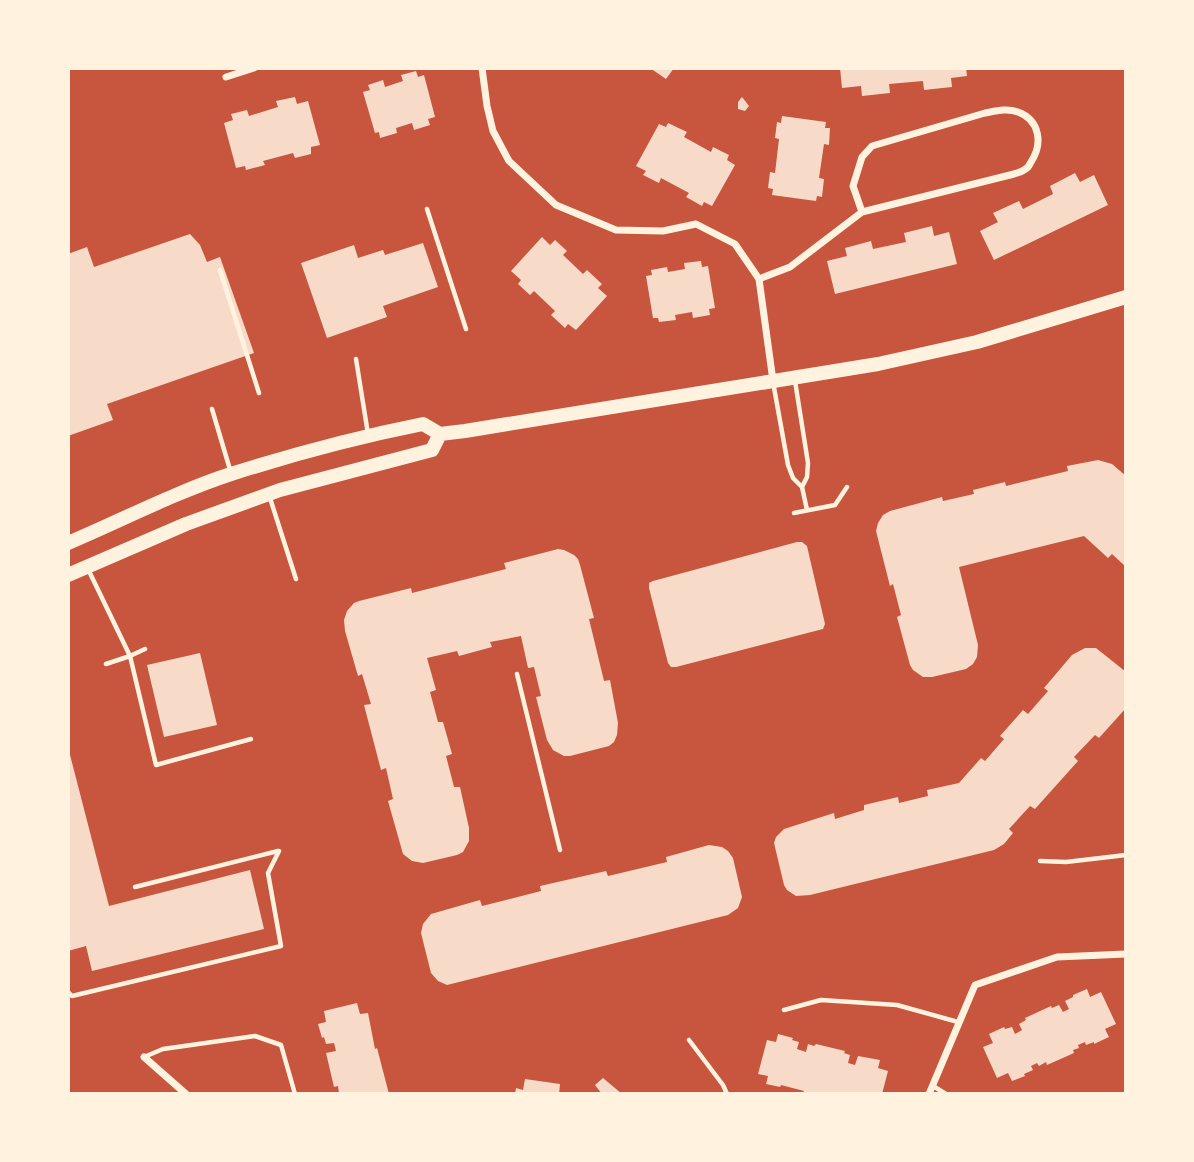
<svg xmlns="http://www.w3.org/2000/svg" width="1194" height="1162" font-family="'Libre Baskerville',serif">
<rect width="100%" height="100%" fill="#c8553d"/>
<!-- building -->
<path fill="#f7dbc8" d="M 650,68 L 674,68 L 666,79 Z
M 840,68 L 966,68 L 967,76 L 951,78 L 952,87 L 924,90 L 923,81 L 889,84 L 890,93 L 862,96 L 861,86 L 842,88 Z
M 416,71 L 418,77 L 424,75 L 435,117 L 428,119 L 430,125 L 414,130 L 412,123 L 396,128 L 397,133 L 380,138 L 379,132 L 375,133 L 363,92 L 370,90 L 368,85 L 383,80 L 385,87 L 403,81 L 401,75 Z
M 295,97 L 297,104 L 308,101 L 320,145 L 311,147 L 311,154 L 295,158 L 293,153 L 263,161 L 265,165 L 246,170 L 245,166 L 236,168 L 224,123 L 233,120 L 231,114 L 247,110 L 249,116 L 278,107 L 276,101 Z
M 742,97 L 749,106 L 745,111 L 738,109 L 738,102 Z
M 782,116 L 826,122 L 825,128 L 830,128 L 829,145 L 824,144 L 819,178 L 824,179 L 822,197 L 817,196 L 816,201 L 772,195 L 773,189 L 768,188 L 770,172 L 775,173 L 779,139 L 775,138 L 777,122 L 781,123 Z
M 668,123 L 687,132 L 684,137 L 711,152 L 713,147 L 729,155 L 727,160 L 735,165 L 712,206 L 704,202 L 702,206 L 686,197 L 689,193 L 661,178 L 659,183 L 643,175 L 646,171 L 636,166 L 659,124 L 666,127 Z
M 1075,173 L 1080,182 L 1094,175 L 1108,205 L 994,260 L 980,231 L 998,222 L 993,213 L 1019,201 L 1023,209 L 1053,194 L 1050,186 Z
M 932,226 L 934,236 L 949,232 L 957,264 L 835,294 L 827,261 L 847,256 L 845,248 L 871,241 L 873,249 L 906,242 L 904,233 Z
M 190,234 L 200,245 L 207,262 L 220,257 L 254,353 L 107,404 L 113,420 L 68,436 L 68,254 L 87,247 L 94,267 Z
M 542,237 L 550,245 L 555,240 L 567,251 L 563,255 L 583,274 L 587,270 L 602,284 L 598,288 L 607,296 L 576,330 L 568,324 L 565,328 L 551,315 L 555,311 L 534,291 L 530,295 L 518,284 L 521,280 L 511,271 Z
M 423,243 L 438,287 L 383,306 L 387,317 L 327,338 L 301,263 L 354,245 L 358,258 L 383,250 L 385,255 Z
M 701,261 L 702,267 L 708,266 L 715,308 L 709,309 L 710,315 L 693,318 L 692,312 L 675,315 L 676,320 L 659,322 L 658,318 L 653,318 L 646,276 L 652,275 L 651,270 L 667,267 L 668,272 L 685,269 L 684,263 Z
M 1098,460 L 1112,464 L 1126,476 L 1126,567 L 1112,554 L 1108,558 L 1084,536 L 959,567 L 978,645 L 977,657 L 973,664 L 966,669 L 932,677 L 923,677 L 913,670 L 910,665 L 897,617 L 901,615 L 893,584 L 890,586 L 876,531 L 878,523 L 883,515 L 890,511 L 942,497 L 943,501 L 974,494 L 973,490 L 1005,482 L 1006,486 L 1068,471 L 1067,466 Z
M 797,542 L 802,542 L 807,546 L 825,624 L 823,629 L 676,667 L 671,667 L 668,663 L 649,588 L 649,583 L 653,581 Z
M 558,549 L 564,550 L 574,555 L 578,559 L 580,565 L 594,618 L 589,619 L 604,681 L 610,680 L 618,723 L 617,735 L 614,742 L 609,746 L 570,756 L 564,756 L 553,750 L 547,740 L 536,697 L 541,696 L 534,667 L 528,668 L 521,636 L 490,642 L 492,647 L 459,656 L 457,651 L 427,658 L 436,690 L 430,692 L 438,722 L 443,722 L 452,754 L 446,756 L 454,787 L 460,787 L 469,828 L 469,841 L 463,852 L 457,855 L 423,863 L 412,861 L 403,854 L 388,801 L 393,799 L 386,768 L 381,770 L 364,705 L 371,704 L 362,674 L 358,676 L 345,631 L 344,620 L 347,611 L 354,603 L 359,601 L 411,588 L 412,593 L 506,569 L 504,563 Z
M 1085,648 L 1096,648 L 1126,672 L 1126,708 L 1099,738 L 1095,735 L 1074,757 L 1078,761 L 1035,809 L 1030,806 L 1009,829 L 1013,833 L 1004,844 L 994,850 L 810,895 L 796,896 L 787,890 L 784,885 L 774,843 L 776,837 L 784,829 L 834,813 L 835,819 L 864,810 L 864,805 L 898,797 L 899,803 L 928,796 L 927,790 L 959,783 L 981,758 L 985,761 L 1004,739 L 1000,736 L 1023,710 L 1028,714 L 1048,691 L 1044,688 L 1072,655 Z
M 200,653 L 217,725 L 164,737 L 147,665 Z
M 68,747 L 109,906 L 250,870 L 264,929 L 92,971 L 86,946 L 68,951 Z
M 709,845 L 722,847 L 728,851 L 733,858 L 742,897 L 738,908 L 728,915 L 447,985 L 438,981 L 431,973 L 421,933 L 423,924 L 431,914 L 480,900 L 482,906 L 541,891 L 540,886 L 606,871 L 608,876 L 667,862 L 666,857 Z
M 1087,989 L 1090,997 L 1101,992 L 1116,1024 L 1105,1029 L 1109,1037 L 1094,1044 L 1094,1042 L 1086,1045 L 1085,1042 L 1078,1045 L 1079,1048 L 1073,1050 L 1074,1053 L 1047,1065 L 1046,1062 L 1039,1066 L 1037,1063 L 1031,1066 L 1033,1070 L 1024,1074 L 1025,1076 L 1012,1081 L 1008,1073 L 997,1078 L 983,1047 L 993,1043 L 989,1034 L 1004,1027 L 1005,1029 L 1012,1027 L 1015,1034 L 1022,1030 L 1019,1024 L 1026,1020 L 1025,1018 L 1051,1006 L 1052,1008 L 1059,1005 L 1063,1012 L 1069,1009 L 1065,1001 L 1073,997 L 1073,995 Z
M 357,1003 L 360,1014 L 368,1013 L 375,1049 L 377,1048 L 389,1094 L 339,1094 L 338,1086 L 334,1087 L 326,1053 L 336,1051 L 334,1043 L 326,1044 L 324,1037 L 322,1038 L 318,1024 L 326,1022 L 324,1011 Z
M 778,1034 L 793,1038 L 792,1040 L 799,1042 L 797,1049 L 806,1052 L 808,1044 L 814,1046 L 816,1044 L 845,1051 L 844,1053 L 850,1055 L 848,1063 L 855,1065 L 858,1056 L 880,1060 L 878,1068 L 888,1071 L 882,1094 L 806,1094 L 803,1093 L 804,1091 L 781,1085 L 780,1087 L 766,1084 L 768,1076 L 758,1074 L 767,1040 L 776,1042 Z
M 603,1078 L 622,1094 L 602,1094 L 595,1085 Z
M 525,1079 L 560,1084 L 559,1094 L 515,1094 L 516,1088 L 523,1090 Z"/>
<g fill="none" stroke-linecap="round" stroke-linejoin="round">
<!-- service -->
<path stroke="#fff3e0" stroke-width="4.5" d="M 427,209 L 466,329
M 220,270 L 259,393
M 356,359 L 368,434
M 795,381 L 808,463 L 807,477 L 802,487
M 773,382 L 788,465 L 793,478 L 802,487 L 807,510
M 212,409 L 231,473
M 269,495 L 296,579
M 794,513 L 835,505 L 847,487
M 88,569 L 130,656 L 156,765 L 251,739
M 106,664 L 130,656 L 145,649
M 517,674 L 560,850
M 1040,861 L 1066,862 L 1126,855
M 135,887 L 278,851
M 68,992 L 72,996 L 281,946 L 268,873 L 279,851
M 784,1010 L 821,1000 L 897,1005 L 958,1022
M 689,1040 L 723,1085 L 727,1094
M 144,1057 L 163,1049 L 255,1036 L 281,1045 L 295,1094
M 933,1086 L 946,1094"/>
<!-- minor -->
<path stroke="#fff3e0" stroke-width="7" d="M 482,68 L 487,106 L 493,131 L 509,161 L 556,205 L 616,230 L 663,231 L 696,224 L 735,244 L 759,279 L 773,381
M 226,77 L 254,68
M 759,279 L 790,267 L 862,212 L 1014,174 C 1017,173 1021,172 1024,170 C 1028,168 1029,166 1031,162 C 1043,144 1040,120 1018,112 C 1007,108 996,111 985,113 L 872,146 L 862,157 L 853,186 L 862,212
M 144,1057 L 186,1094
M 929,1094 L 975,985 L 1057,957 L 1126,954"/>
<!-- primary -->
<path stroke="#fff3e0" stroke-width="14" d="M 68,543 C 122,520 176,492 231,474 C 294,454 358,437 423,424 L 440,434 L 465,431 L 878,364 L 977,342 L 1126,297
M 68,575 L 186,524 L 280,490 L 432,450 L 440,434"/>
</g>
<!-- border -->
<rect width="1194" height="1162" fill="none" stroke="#fff3e0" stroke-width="140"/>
</svg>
